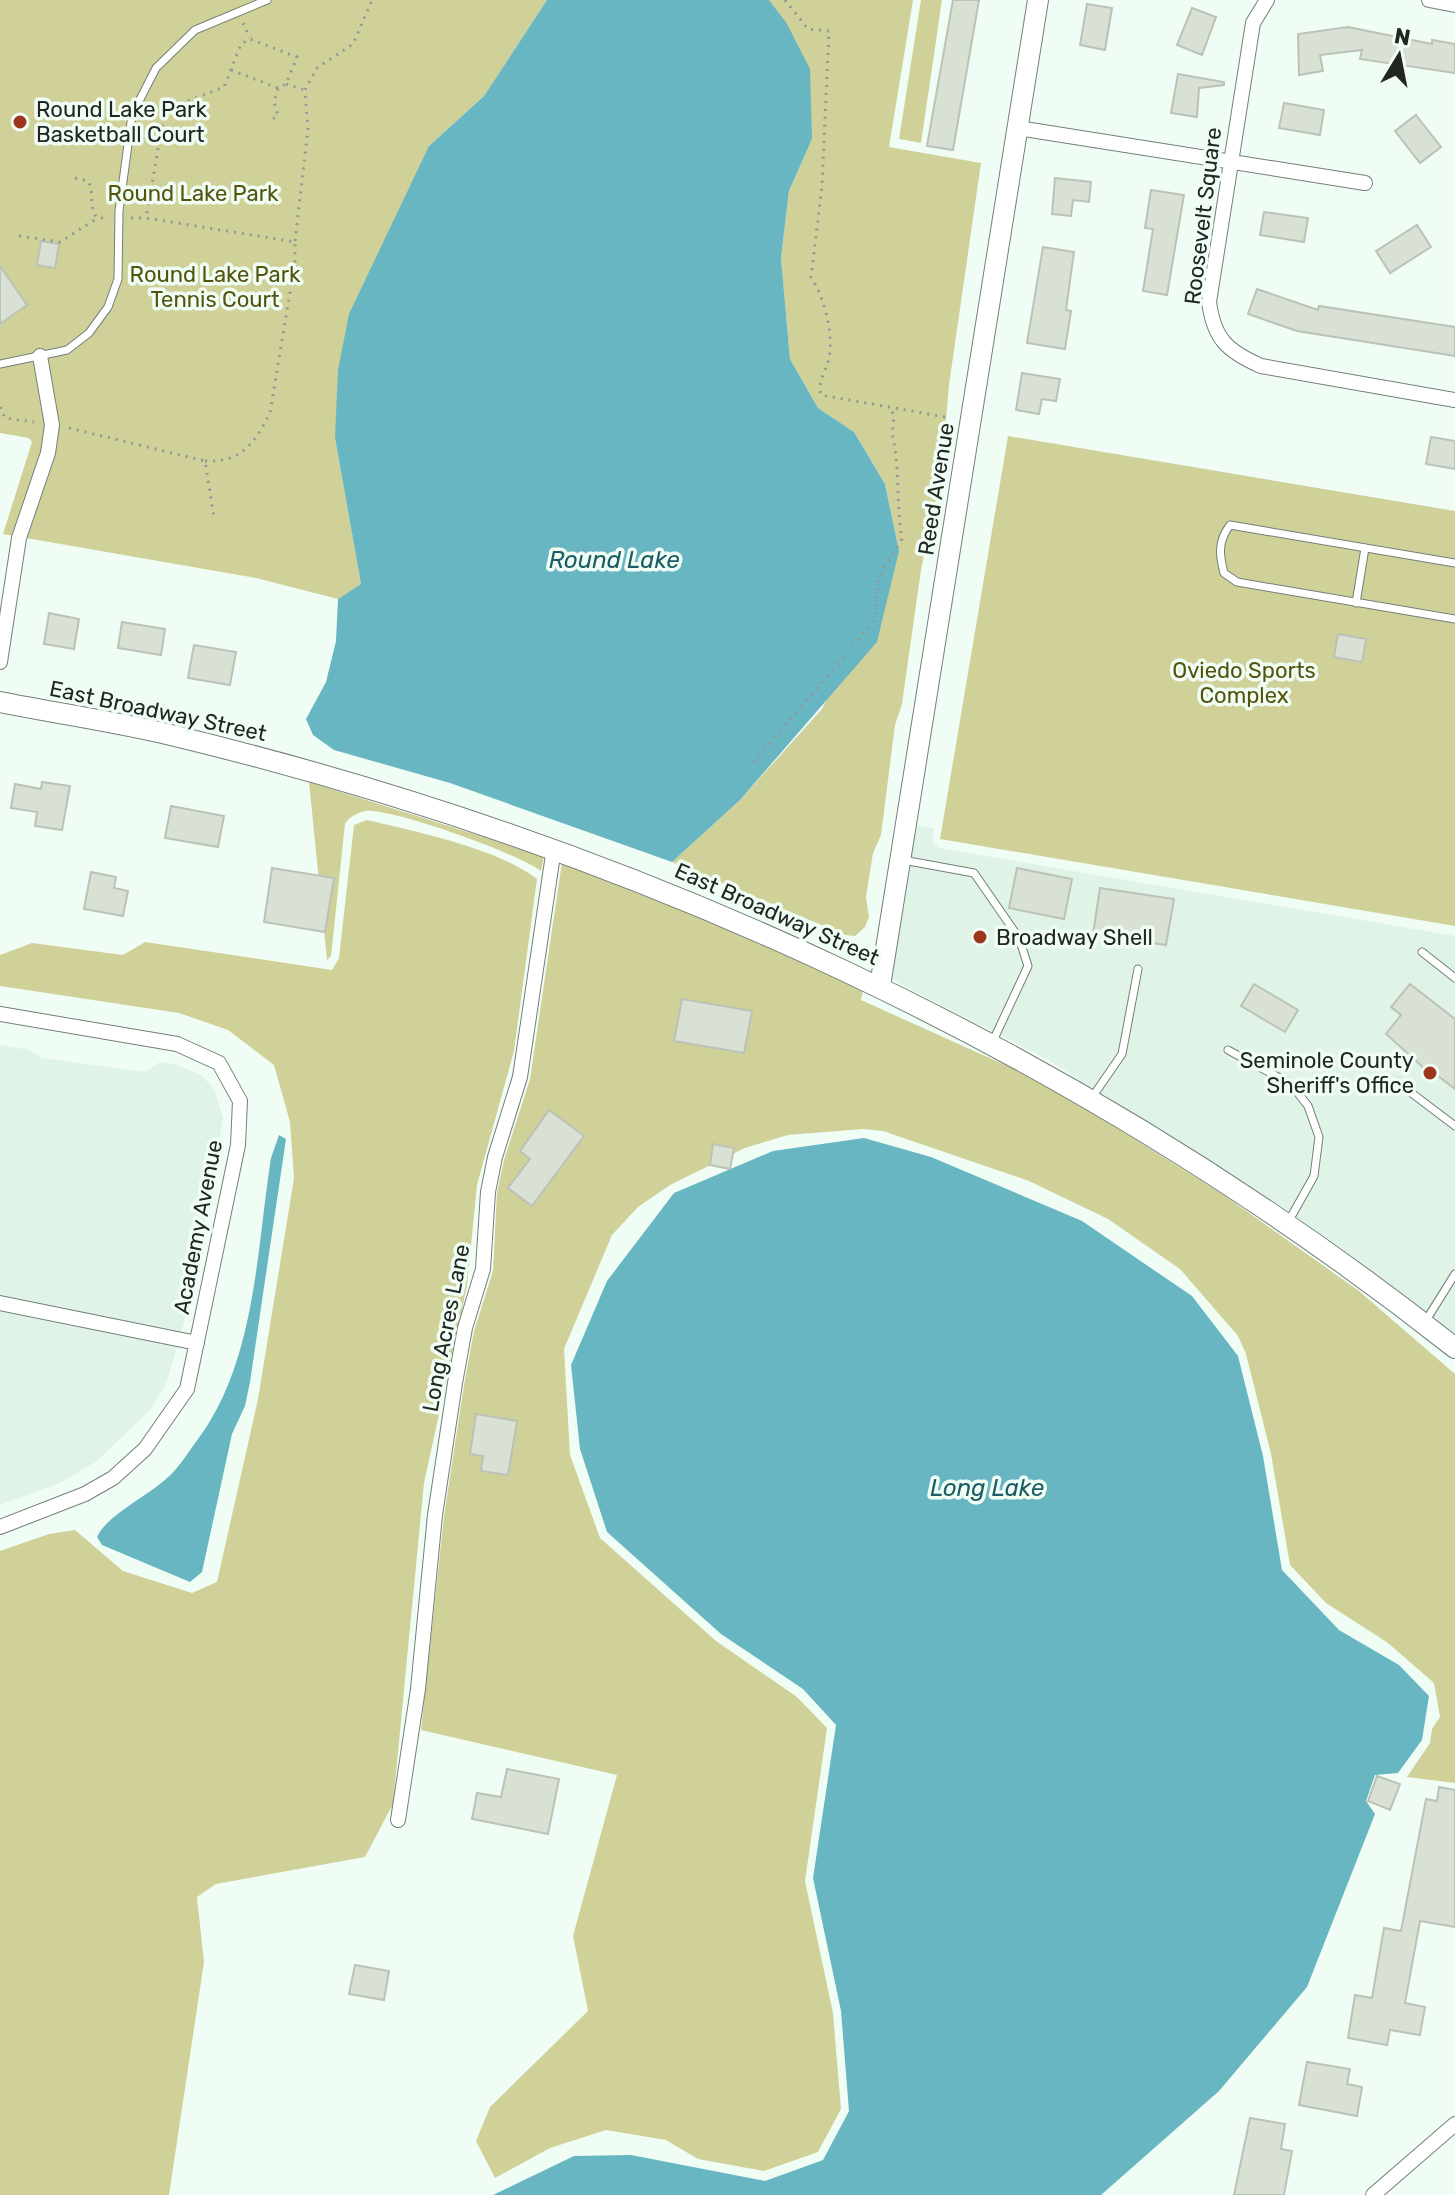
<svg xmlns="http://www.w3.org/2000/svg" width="1455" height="2195" font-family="Rubik,sans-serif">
<rect width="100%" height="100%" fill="#f0fdf5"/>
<!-- built -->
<path fill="#dff3e6" d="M 916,825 L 934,828 L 932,841 L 939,848 L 1455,936 L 1455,1335 L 1231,1174 L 1048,1060 L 891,979 Z
M 0,1045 L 29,1050 L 42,1058 L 145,1072 L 160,1062 L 177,1065 L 200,1074 L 214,1089 L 223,1118 L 193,1293 L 166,1384 L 149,1411 L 97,1461 L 60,1483 L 0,1505 Z"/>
<!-- green -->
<path fill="#d0d199" d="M 0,0 L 547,0 L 484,96 L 429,146 L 335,438 L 361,584 L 338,599 L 256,578 L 3,534 L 32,442 L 29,438 L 0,433 Z
M 769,0 L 913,0 L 889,147 L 981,163 L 949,385 L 941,478 L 921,570 L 902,704 L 895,725 L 881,835 L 873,853 L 866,897 L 869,917 L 865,927 L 855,936 L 845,935 L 672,862 L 740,800 L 822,709 L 899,551 L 885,484 L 854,432 L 818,408 L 790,359 L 781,258 L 789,191 L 812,139 L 786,22 Z
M 921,0 L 942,0 L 921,143 L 899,139 Z
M 1008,436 L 1455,511 L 1455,926 L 940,839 Z
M 309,782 L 544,856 L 541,871 C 519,854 392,808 365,811 C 357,813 349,817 345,824 L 331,956 L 327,960 Z
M 367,820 C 417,832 497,848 537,879 L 514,1051 L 477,1185 L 467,1286 L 424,1483 L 393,1804 L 365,1857 L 216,1884 L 197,1897 L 204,1962 L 169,2195 L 0,2195 L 0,1551 L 49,1534 L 75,1530 L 123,1571 L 192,1593 L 217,1582 L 258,1399 L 294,1178 L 290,1122 L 274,1065 L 228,1030 L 179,1013 L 0,986 L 0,955 L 32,943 L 123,955 L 145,942 L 332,970 L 339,958 L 354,825 Z
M 562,862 L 710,921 L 863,990 L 861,1000 L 1045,1083 L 1221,1193 L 1359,1291 L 1455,1374 L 1455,1783 L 1407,1777 L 1430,1743 L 1432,1729 L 1440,1717 L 1434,1683 L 1388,1643 L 1326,1603 L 1290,1565 L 1271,1454 L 1246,1354 L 1238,1336 L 1180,1269 L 1108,1219 L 1029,1181 L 883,1131 L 863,1129 L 788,1135 L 745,1148 L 670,1185 L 638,1207 L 612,1235 L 564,1349 L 570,1455 L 600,1538 L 716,1641 L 797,1697 L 827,1728 L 805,1881 L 833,2013 L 841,2109 L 818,2152 L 764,2171 L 698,2159 L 666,2140 L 606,2130 L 550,2148 L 495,2178 L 476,2141 L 490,2107 L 588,2011 L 573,1936 L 617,1775 L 421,1730 L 444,1516 L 464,1385 L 474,1331 L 493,1271 L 497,1193 L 504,1160 L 530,1079 Z"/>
<!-- water -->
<path fill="#68b6c2" d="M 547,0 L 769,0 L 786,22 L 810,69 L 812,139 L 789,191 L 781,258 L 790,359 L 818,408 L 854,432 L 885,484 L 899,551 L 877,642 L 740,800 L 672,862 L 450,783 L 334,750 L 313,735 L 306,719 L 326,682 L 336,641 L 338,599 L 361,584 L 335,438 L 338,370 L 349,314 L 429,146 L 484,96 Z
M 279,1135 L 286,1139 L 250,1382 L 245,1406 L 232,1434 L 202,1572 L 190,1582 L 102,1545 L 97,1537 C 106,1516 146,1497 166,1479 C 177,1470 185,1457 193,1446 C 256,1367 256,1253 271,1158 Z
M 864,1138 L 931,1157 L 1082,1221 L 1192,1296 L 1238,1356 L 1263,1456 L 1282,1570 L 1339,1630 L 1399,1665 L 1429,1696 L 1422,1740 L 1398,1773 L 1375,1775 L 1366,1801 L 1375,1814 L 1307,1987 L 1219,2091 L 1101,2195 L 493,2195 L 574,2156 L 631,2155 L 765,2181 L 823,2160 L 849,2111 L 841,2011 L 813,1878 L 836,1725 L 803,1689 L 721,1634 L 607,1532 L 580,1449 L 571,1365 L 607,1281 L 674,1193 L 773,1151 Z"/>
<!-- building -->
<path fill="#d9e1d5" stroke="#bbc2b7" stroke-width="2" d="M 953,0 L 979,0 L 953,150 L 927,146 Z
M 1087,4 L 1112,8 L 1105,50 L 1080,45 Z
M 1192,8 L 1216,17 L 1202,55 L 1177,45 Z
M 1348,27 L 1432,44 L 1432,40 L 1455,44 L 1455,73 L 1360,59 L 1362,50 L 1320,55 L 1323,71 L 1299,75 L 1298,34 Z
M 1178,74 L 1224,82 L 1224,85 L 1199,88 L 1197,117 L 1171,113 Z
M 1284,103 L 1324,110 L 1320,135 L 1279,128 Z
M 1416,115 L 1441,147 L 1420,163 L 1395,131 Z
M 1055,178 L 1091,182 L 1089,202 L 1073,200 L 1071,216 L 1052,214 Z
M 1151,190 L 1184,195 L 1167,295 L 1143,291 L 1153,229 L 1145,228 Z
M 1264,212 L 1308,218 L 1304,242 L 1260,235 Z
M 1417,225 L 1431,247 L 1390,273 L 1376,251 Z
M 41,241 L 59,244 L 55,268 L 37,265 Z
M 1043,247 L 1074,252 L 1066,310 L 1071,311 L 1065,349 L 1027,343 Z
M 0,266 L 27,305 L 0,324 Z
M 1257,289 L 1318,310 L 1319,306 L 1455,327 L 1455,356 L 1297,331 L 1248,314 Z
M 1022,373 L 1060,379 L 1056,401 L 1042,399 L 1039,414 L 1016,410 Z
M 1431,437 L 1455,441 L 1455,469 L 1426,464 Z
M 49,613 L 79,619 L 74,649 L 44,644 Z
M 122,622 L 165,629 L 161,655 L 118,648 Z
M 1338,634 L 1366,639 L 1362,662 L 1334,657 Z
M 194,645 L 236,652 L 230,685 L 188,678 Z
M 42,782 L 70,786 L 62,830 L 35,826 L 37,812 L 11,808 L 15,784 L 41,789 Z
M 171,806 L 224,816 L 218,847 L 165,838 Z
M 272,868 L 334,878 L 325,932 L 264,922 Z
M 1017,868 L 1072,879 L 1064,919 L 1009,908 Z
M 91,872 L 116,877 L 114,888 L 128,891 L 123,916 L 84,909 Z
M 1100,888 L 1174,899 L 1166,945 L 1093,934 Z
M 1254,984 L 1298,1010 L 1285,1032 L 1241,1006 Z
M 1410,984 L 1455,1019 L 1455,1089 L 1438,1076 L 1436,1079 L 1386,1034 L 1401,1015 L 1391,1007 Z
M 682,999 L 752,1011 L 744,1053 L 674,1041 Z
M 549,1110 L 584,1136 L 532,1206 L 508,1188 L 530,1159 L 520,1151 Z
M 713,1144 L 734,1148 L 730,1169 L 710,1165 Z
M 476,1414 L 517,1421 L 508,1475 L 481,1471 L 483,1456 L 470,1454 Z
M 507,1769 L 559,1779 L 548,1834 L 472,1819 L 477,1793 L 501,1797 Z
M 1377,1776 L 1400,1784 L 1390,1810 L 1368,1801 Z
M 1439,1787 L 1455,1790 L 1455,1927 L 1420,1921 L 1405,2003 L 1425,2007 L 1420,2035 L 1390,2030 L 1387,2045 L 1348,2038 L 1355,1995 L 1372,1998 L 1384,1928 L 1401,1931 L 1426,1799 L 1437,1801 Z
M 355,1965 L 389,1971 L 384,2000 L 349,1994 Z
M 1307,2062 L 1350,2069 L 1347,2084 L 1362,2087 L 1357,2116 L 1299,2105 Z
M 1250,2118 L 1285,2124 L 1281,2149 L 1292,2151 L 1284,2195 L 1234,2195 Z"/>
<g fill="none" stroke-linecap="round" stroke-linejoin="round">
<defs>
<path id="lane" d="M 0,364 L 67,350 L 89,333 L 108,307 L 118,279 L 119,211 L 132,115 L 156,68 L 195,30 L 267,0
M 1455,563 L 1230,525 C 1218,541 1219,554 1224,573 L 1237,582 L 1455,619
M 1356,603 L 1365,548
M 903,860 L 974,873 L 1019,938 L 1028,966 L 992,1043
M 1422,952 L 1455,978
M 1228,1050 L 1291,1084 L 1308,1106 L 1319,1137 L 1314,1176 L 1287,1224
M 1397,1082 L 1455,1126
M 1091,1099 L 1122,1054 L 1138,969
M 1425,1322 L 1455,1274"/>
<path id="street" d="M 1267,0 L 1253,23 L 1209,302 C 1214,339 1227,351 1261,366 L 1455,400
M 1429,0 L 1455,5
M 1018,128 L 1365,183
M 0,662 L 19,538 L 48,453 L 52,425 L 40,356
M 0,1014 L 177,1044 L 219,1063 L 240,1101 L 238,1145 L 187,1389 L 145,1449 L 113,1478 L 85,1494 L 0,1527
M 0,1303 L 197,1343
M 398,1820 L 418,1689 L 435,1515 L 455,1383 L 465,1328 L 483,1269 L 488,1192 L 495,1157 L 520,1077 L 554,848
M 1373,2195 L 1455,2124"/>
<path id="secondary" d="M 0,702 C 55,713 112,721 167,734 C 634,846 1077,1049 1455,1348
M 880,986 L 1038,0"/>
</defs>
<!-- lane casing -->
<use href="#lane" stroke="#737f78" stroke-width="9"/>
<!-- street casing -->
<use href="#street" stroke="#737f78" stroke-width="16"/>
<!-- secondary casing -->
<use href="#secondary" stroke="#737f78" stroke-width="22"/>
<!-- path -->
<path stroke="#8f9993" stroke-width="3" stroke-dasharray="2 6" stroke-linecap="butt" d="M 785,0 L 808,29 L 829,31 L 822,186 L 811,277 C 824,297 834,333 829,358 C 826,372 817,381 821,395 L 951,418
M 243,23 L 250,38
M 231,70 L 278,88
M 286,84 L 305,90
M 75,178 L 88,181 C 95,192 88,206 97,218 L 107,218
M 131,218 L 146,218
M 19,236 L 60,242 L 96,219
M 295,241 L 308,130 L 305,90 L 317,68 L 353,44 L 372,0
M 0,407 L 5,418 L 34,422
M 69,428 L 205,461 L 214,517
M 205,461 C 241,463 254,444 270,413 L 295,262 L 295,242 L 146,218 L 164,115 L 172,107 L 224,87 L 241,44 L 250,39 L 297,57 L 286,84 L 278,88 L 274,102 L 278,115 L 273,119
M 754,762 L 874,621 L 879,576 L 902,539 C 896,505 900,470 893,438 C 891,426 897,419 890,407"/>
<!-- lane -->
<use href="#lane" stroke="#fff" stroke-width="7"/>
<!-- street -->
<use href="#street" stroke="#fff" stroke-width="14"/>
<!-- secondary -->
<use href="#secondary" stroke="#fff" stroke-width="20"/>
</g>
<!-- markers -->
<g fill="#9e351e" stroke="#f0fdf5" stroke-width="3">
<circle cx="20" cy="122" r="8"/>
<circle cx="980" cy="937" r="8"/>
<circle cx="1430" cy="1073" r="8"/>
</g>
<g text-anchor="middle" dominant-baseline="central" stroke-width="7" stroke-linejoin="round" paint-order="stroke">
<!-- poi labels -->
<g font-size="22" fill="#212623" stroke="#f0fdf5" text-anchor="start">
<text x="36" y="109">Round Lake Park<tspan x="36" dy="25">Basketball Court</tspan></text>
<text x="996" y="937">Broadway Shell</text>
<text x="1414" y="1060" text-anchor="end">Seminole County<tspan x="1414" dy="25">Sheriff's Office</tspan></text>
</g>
<!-- park labels -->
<g font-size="22" fill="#54530c" stroke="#f0fdf5">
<text x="193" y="193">Round Lake Park</text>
<text x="215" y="274">Round Lake Park<tspan x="215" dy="25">Tennis Court</tspan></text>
<text x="1244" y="670">Oviedo Sports<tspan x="1244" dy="25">Complex</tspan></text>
</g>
<!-- street labels -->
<g font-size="22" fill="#212623" stroke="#f0fdf5">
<text transform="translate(1203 216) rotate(-83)">Roosevelt Square</text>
<text transform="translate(936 489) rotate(-81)">Reed Avenue</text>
<text transform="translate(158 711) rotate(12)">East Broadway Street</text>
<text transform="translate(777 914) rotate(24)">East Broadway Street</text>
<text transform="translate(198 1227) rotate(-79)">Academy Avenue</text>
<text transform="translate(446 1328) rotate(-79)">Long Acres Lane</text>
</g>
<!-- water labels -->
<g font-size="24" font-style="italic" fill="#1b5c65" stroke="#f0fdf5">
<text x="614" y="560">Round Lake</text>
<text x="987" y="1488">Long Lake</text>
</g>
</g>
<!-- north arrow -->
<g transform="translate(1399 56) rotate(10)" stroke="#f0fdf5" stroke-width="6" paint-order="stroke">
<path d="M0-6L14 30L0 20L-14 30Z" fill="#212623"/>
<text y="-12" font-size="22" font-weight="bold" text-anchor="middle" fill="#212623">N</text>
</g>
</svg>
